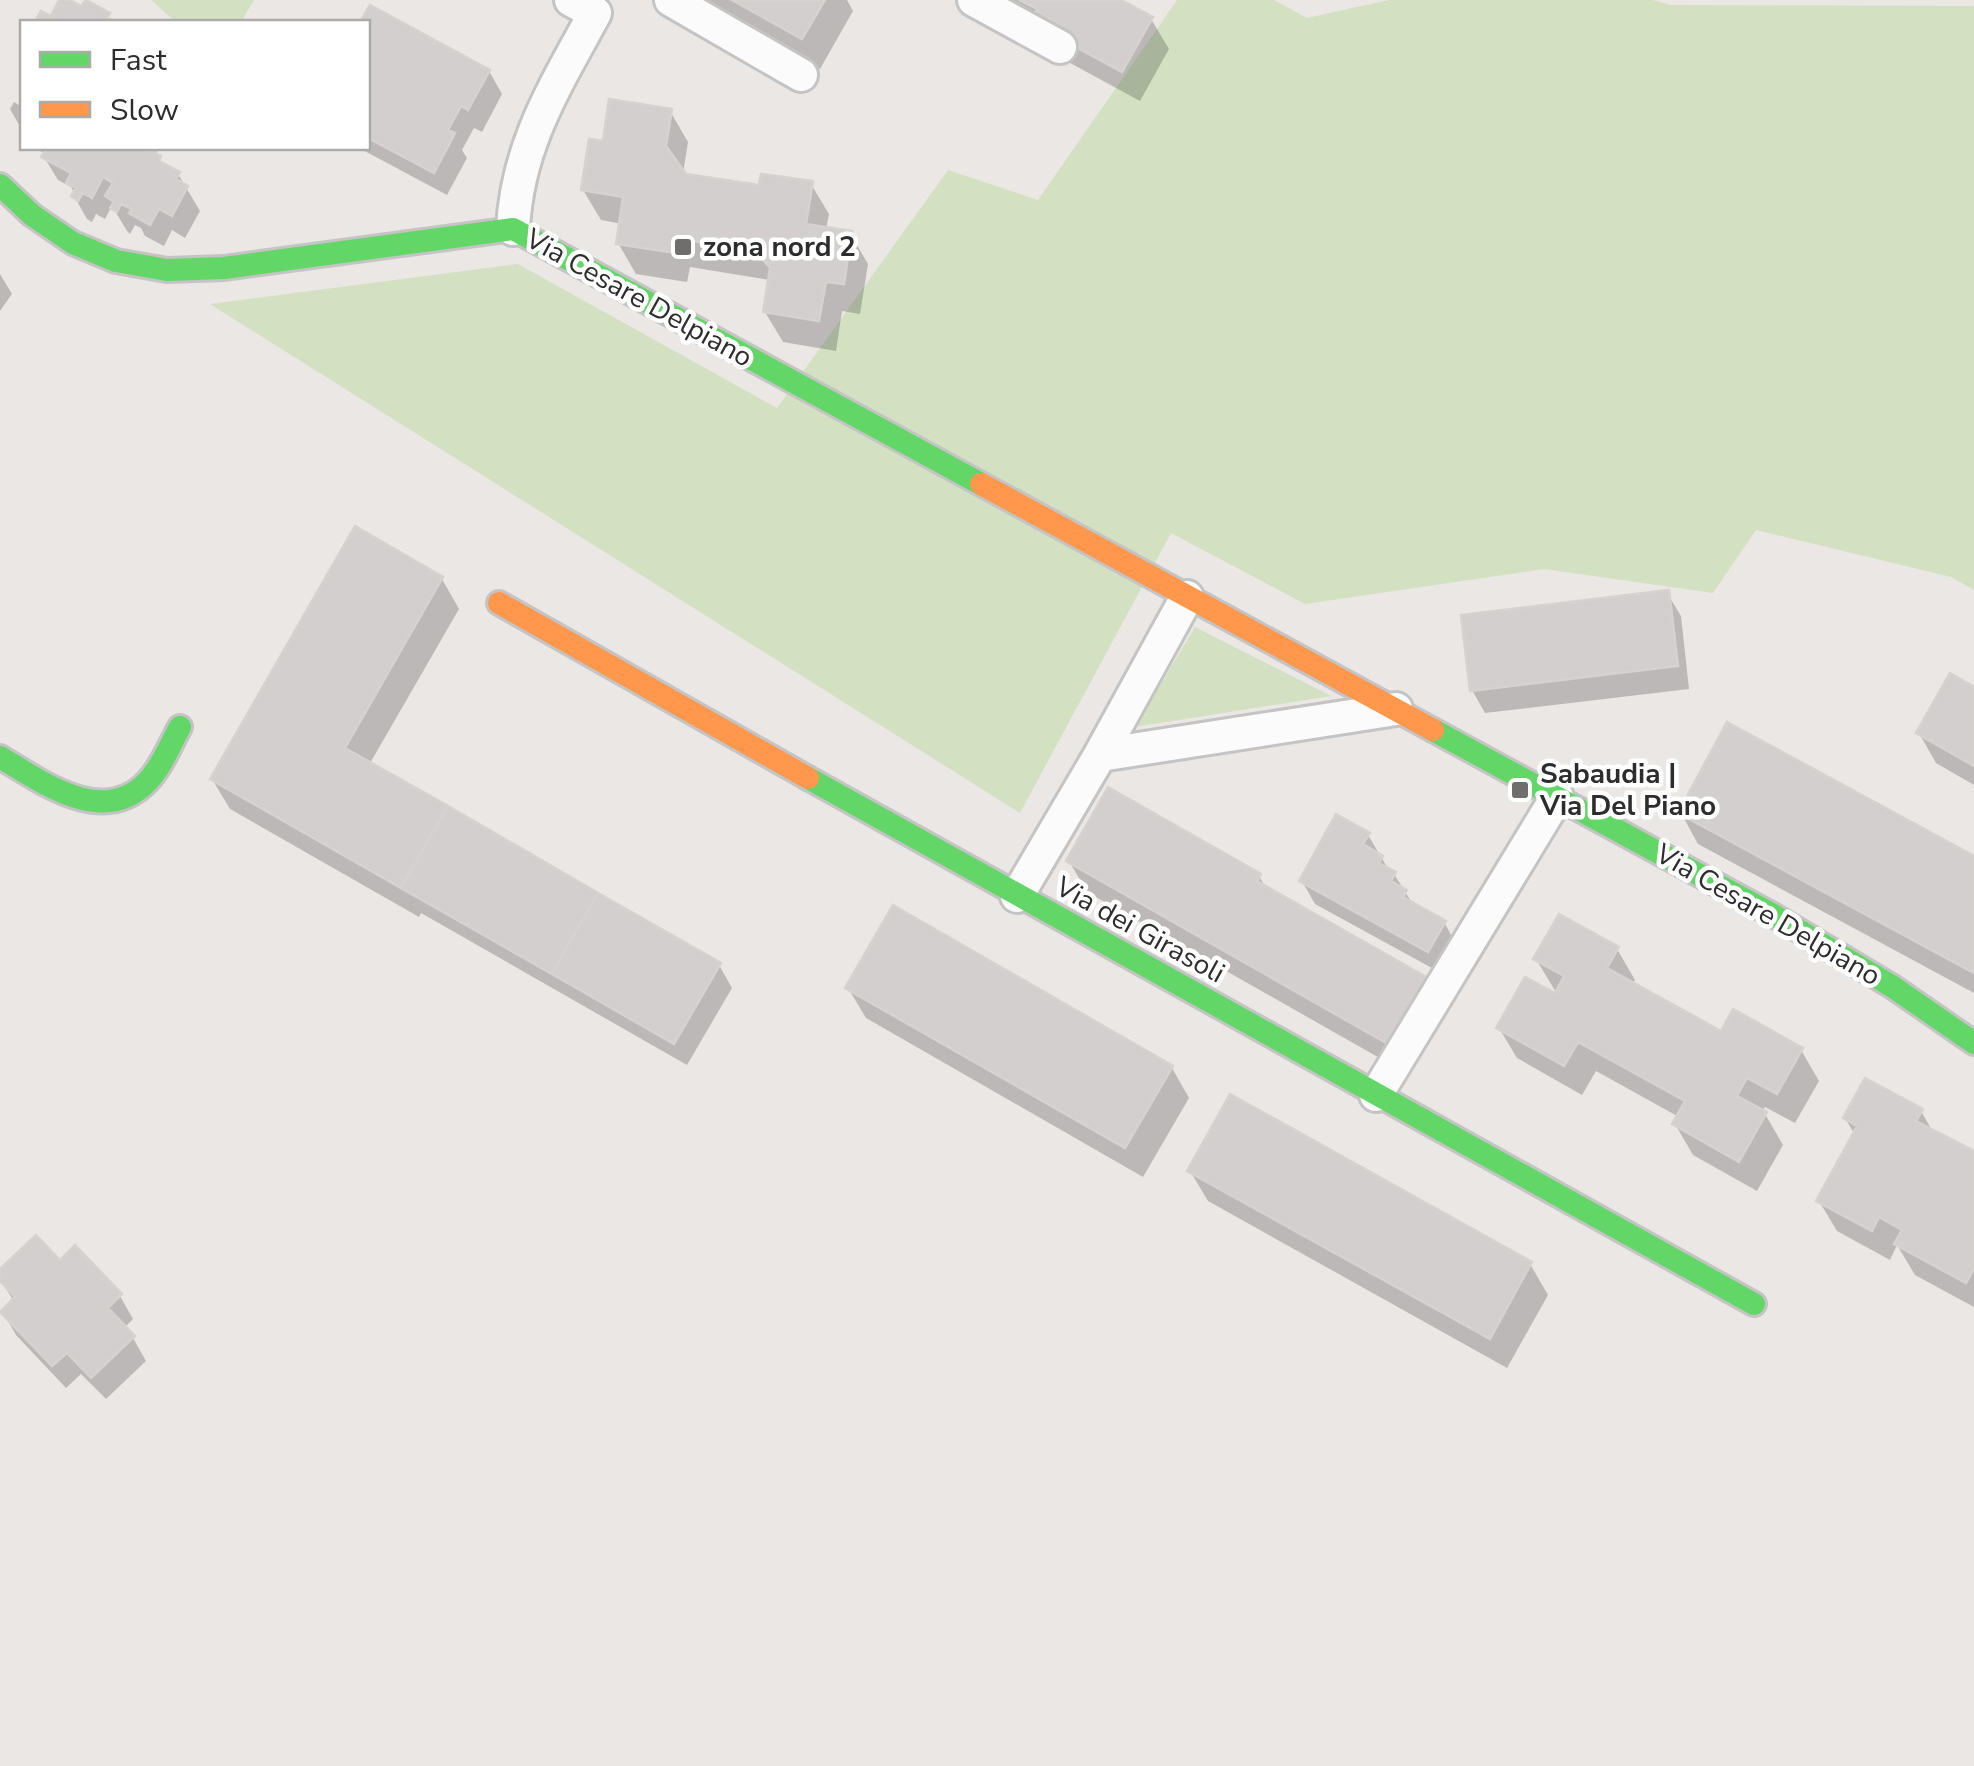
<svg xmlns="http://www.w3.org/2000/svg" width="1974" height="1766" font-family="'Nunito Sans',sans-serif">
<rect width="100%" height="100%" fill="#eae7e5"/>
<!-- green -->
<path fill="#d3e1c2" d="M 151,0 L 254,0 L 241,22 L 176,22 Z
M 1177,0 L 1274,0 L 1307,18 L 1389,0 L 1653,0 L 1670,5 L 1974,6 L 1974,590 L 1951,577 L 1756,530 L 1713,593 L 1544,569 L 1305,604 L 1171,533 L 1020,813 L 210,304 L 518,264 L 777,408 L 948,170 L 1038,200 Z
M 1195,627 L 1331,696 L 1135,727 Z"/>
<!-- shadow -->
<path fill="#0003" d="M 698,0 L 847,0 L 853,11 L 820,69 Z
M 983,0 L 1116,0 L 1151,19 L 1169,49 L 1140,101 L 1050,52 Z
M 371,8 L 489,71 L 502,94 L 482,132 L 474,128 L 462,150 L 467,158 L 447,195 L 359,148 L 368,148 L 368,22 L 363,22 Z
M 14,102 L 22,107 L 22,130 L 10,109 Z
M 670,111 L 688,142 L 683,174 L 761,188 L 811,184 L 829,214 L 826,229 L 850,233 L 868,264 L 860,314 L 842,311 L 836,351 L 783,342 L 765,312 L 770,280 L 690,267 L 687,282 L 636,274 L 618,243 L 622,224 L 601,220 L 583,190 L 605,144 Z
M 35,148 L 155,148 L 162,164 L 178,174 L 200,211 L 185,238 L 172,230 L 164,246 L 145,236 L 141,228 L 135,225 L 130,234 L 127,231 L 112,206 L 105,219 L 96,214 L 92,222 L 87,219 L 74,196 L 75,194 L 71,187 L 58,180 L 44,157 L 46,154 Z
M 0,274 L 12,294 L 0,311 Z
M 442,579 L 459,609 L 369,765 L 719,965 L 732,988 L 687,1065 L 421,913 L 419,917 L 230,809 L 212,779 Z
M 1667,593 L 1681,616 L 1689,689 L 1485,713 L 1472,690 Z
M 1974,690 L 1974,785 L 1936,763 L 1919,733 Z
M 1681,813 L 1974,859 L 1974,993 L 1698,844 Z
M 1368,835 L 1390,872 L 1394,874 L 1414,906 L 1444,922 L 1457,946 L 1441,973 L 1315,904 L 1302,881 Z
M 1069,861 L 1259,876 L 1267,890 L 1424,979 L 1442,1010 L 1406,1073 L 1087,892 Z
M 1617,949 L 1635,980 L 1632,985 L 1722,1034 L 1801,1050 L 1819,1081 L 1795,1123 L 1765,1107 L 1762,1112 L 1765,1114 L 1783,1145 L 1757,1191 L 1693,1155 L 1675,1124 L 1679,1117 L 1596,1071 L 1582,1095 L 1517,1058 L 1499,1028 L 1556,997 L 1558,992 L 1554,989 L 1536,959 Z
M 848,988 L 1172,1068 L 1189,1098 L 1143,1177 L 866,1018 Z
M 1921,1111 L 1934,1134 L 1974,1155 L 1974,1307 L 1915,1275 L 1897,1245 L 1890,1260 L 1837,1231 L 1819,1201 L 1855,1135 L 1845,1118 Z
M 1190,1171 L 1530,1264 L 1548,1295 L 1507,1368 L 1208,1201 Z
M 0,1273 L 120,1296 L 133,1319 L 124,1328 L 133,1338 L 146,1361 L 106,1399 L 81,1374 L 66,1388 L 16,1335 L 3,1312 L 14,1301 L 0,1280 Z"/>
<!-- building -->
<path fill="#d2cfce" stroke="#d5d3d0" stroke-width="2.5" d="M 59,0 L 70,0 L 81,6 L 86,0 L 110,13 L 107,18 L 116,22 L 35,22 L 41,11 L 51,16 Z
M 732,0 L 825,0 L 802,39 Z
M 1019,0 L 1121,0 L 1153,17 L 1122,72 L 1030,22 L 1037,9 Z
M 370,5 L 490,70 L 468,110 L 461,106 L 448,130 L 455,133 L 434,173 L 368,138 L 368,22 L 360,22 Z
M 609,99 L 672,109 L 666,146 L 686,174 L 759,185 L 761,174 L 813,181 L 806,224 L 852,231 L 844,284 L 826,282 L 819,321 L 763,312 L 770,268 L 755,250 L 673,238 L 670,252 L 616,244 L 623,197 L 581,190 L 589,139 L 603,141 Z
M 43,148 L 146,148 L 161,156 L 159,161 L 180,172 L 176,179 L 188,186 L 172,216 L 159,209 L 150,225 L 129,213 L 132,209 L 121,204 L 117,212 L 110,208 L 114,202 L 105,196 L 113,183 L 103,177 L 92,198 L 83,193 L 78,201 L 71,196 L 76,188 L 66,183 L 71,173 L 41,157 L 46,149 Z
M 355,526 L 443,577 L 345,748 L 448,806 L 401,888 L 210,779 Z
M 1669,590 L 1678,666 L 1470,691 L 1461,615 Z
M 1950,673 L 1974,687 L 1974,766 L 1916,733 Z
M 1727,722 L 1974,856 L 1974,973 L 1678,813 Z
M 1108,787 L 1261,874 L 1257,881 L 1426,977 L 1388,1044 L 1066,861 Z
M 448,806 L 598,893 L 552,974 L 401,888 Z
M 1336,814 L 1370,833 L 1363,844 L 1383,856 L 1379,863 L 1396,872 L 1391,881 L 1407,890 L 1403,897 L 1446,921 L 1428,952 L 1299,881 Z
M 598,893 L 721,963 L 674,1044 L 552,974 Z
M 893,905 L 1173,1066 L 1125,1148 L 845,988 Z
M 1559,914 L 1619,947 L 1607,968 L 1721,1031 L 1733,1009 L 1803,1048 L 1777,1094 L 1747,1078 L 1737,1096 L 1767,1112 L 1739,1162 L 1672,1124 L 1685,1101 L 1578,1042 L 1564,1066 L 1496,1028 L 1525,977 L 1555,993 L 1564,976 L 1533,959 Z
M 1865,1078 L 1923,1109 L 1916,1121 L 1974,1151 L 1974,1268 L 1966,1283 L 1894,1244 L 1902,1230 L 1879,1217 L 1872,1231 L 1816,1201 L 1857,1126 L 1843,1118 Z
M 1230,1094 L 1532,1262 L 1490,1339 L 1187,1171 Z
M 36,1235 L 60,1260 L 75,1245 L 122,1294 L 108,1308 L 135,1336 L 91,1378 L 67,1353 L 52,1366 L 0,1312 L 15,1297 L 0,1281 L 0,1269 Z"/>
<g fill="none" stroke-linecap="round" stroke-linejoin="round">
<defs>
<path id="street" d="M 671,0 L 801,75
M 974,0 L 1060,47
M 513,229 C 517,145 556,85 595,13 L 571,0
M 1100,755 L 1396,709
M 1017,896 L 1100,755 L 1187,597
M 1376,1095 L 1557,797"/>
<path id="fast" d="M 0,185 L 32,215 L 73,243 L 116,261 L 167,270 L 224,268 L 513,229 L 981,484
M 1433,730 L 1773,915 L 1893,987 L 1974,1043
M 0,757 C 43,783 104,828 148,781 C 162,766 170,745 180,727
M 808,778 L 1754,1304"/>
<path id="slow" d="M 981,484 L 1433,730
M 499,603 L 808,778"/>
</defs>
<!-- street casing -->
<use href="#street" stroke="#c5c4c4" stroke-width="38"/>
<!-- fast casing -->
<use href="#fast" stroke="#c5c4c4" stroke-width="28"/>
<!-- slow casing -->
<use href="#slow" stroke="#c5c4c4" stroke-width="28"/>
<!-- street -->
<use href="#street" stroke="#fcfbfb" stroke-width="32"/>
<!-- fast -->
<use href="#fast" stroke="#63d668" stroke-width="22"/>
<!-- slow -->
<use href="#slow" stroke="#ff974d" stroke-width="22"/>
</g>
<!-- markers -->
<g fill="#6f6e6d" stroke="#fff" stroke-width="4">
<rect x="673" y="237" width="20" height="20" rx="5"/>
<rect x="1510" y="780" width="20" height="20" rx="5"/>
</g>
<g text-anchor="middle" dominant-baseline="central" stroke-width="9" stroke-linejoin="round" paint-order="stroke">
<!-- poi labels -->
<g font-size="28" font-weight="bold" fill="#2d2d2d" stroke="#fff" text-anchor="start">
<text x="703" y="247">zona nord 2</text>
<text x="1540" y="774">Sabaudia |<tspan x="1540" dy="32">Via Del Piano</tspan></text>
</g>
<!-- street labels -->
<g font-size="28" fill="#2d2d2d" stroke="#fff">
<text transform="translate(639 298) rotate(29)">Via Cesare Delpiano</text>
<text transform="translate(1768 915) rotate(30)">Via Cesare Delpiano</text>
<text transform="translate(1140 930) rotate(29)">Via dei Girasoli</text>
</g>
</g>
<!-- legend -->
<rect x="20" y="20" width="350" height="130" fill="#ffffff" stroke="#ababab" stroke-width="2.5"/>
<rect x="40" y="52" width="50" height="15" fill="#63d668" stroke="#ababab" stroke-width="2.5"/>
<text x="110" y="70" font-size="30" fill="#2d2d2d">Fast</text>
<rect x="40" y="102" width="50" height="15" fill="#ff974d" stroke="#ababab" stroke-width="2.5"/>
<text x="110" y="120" font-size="30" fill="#2d2d2d">Slow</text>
</svg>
